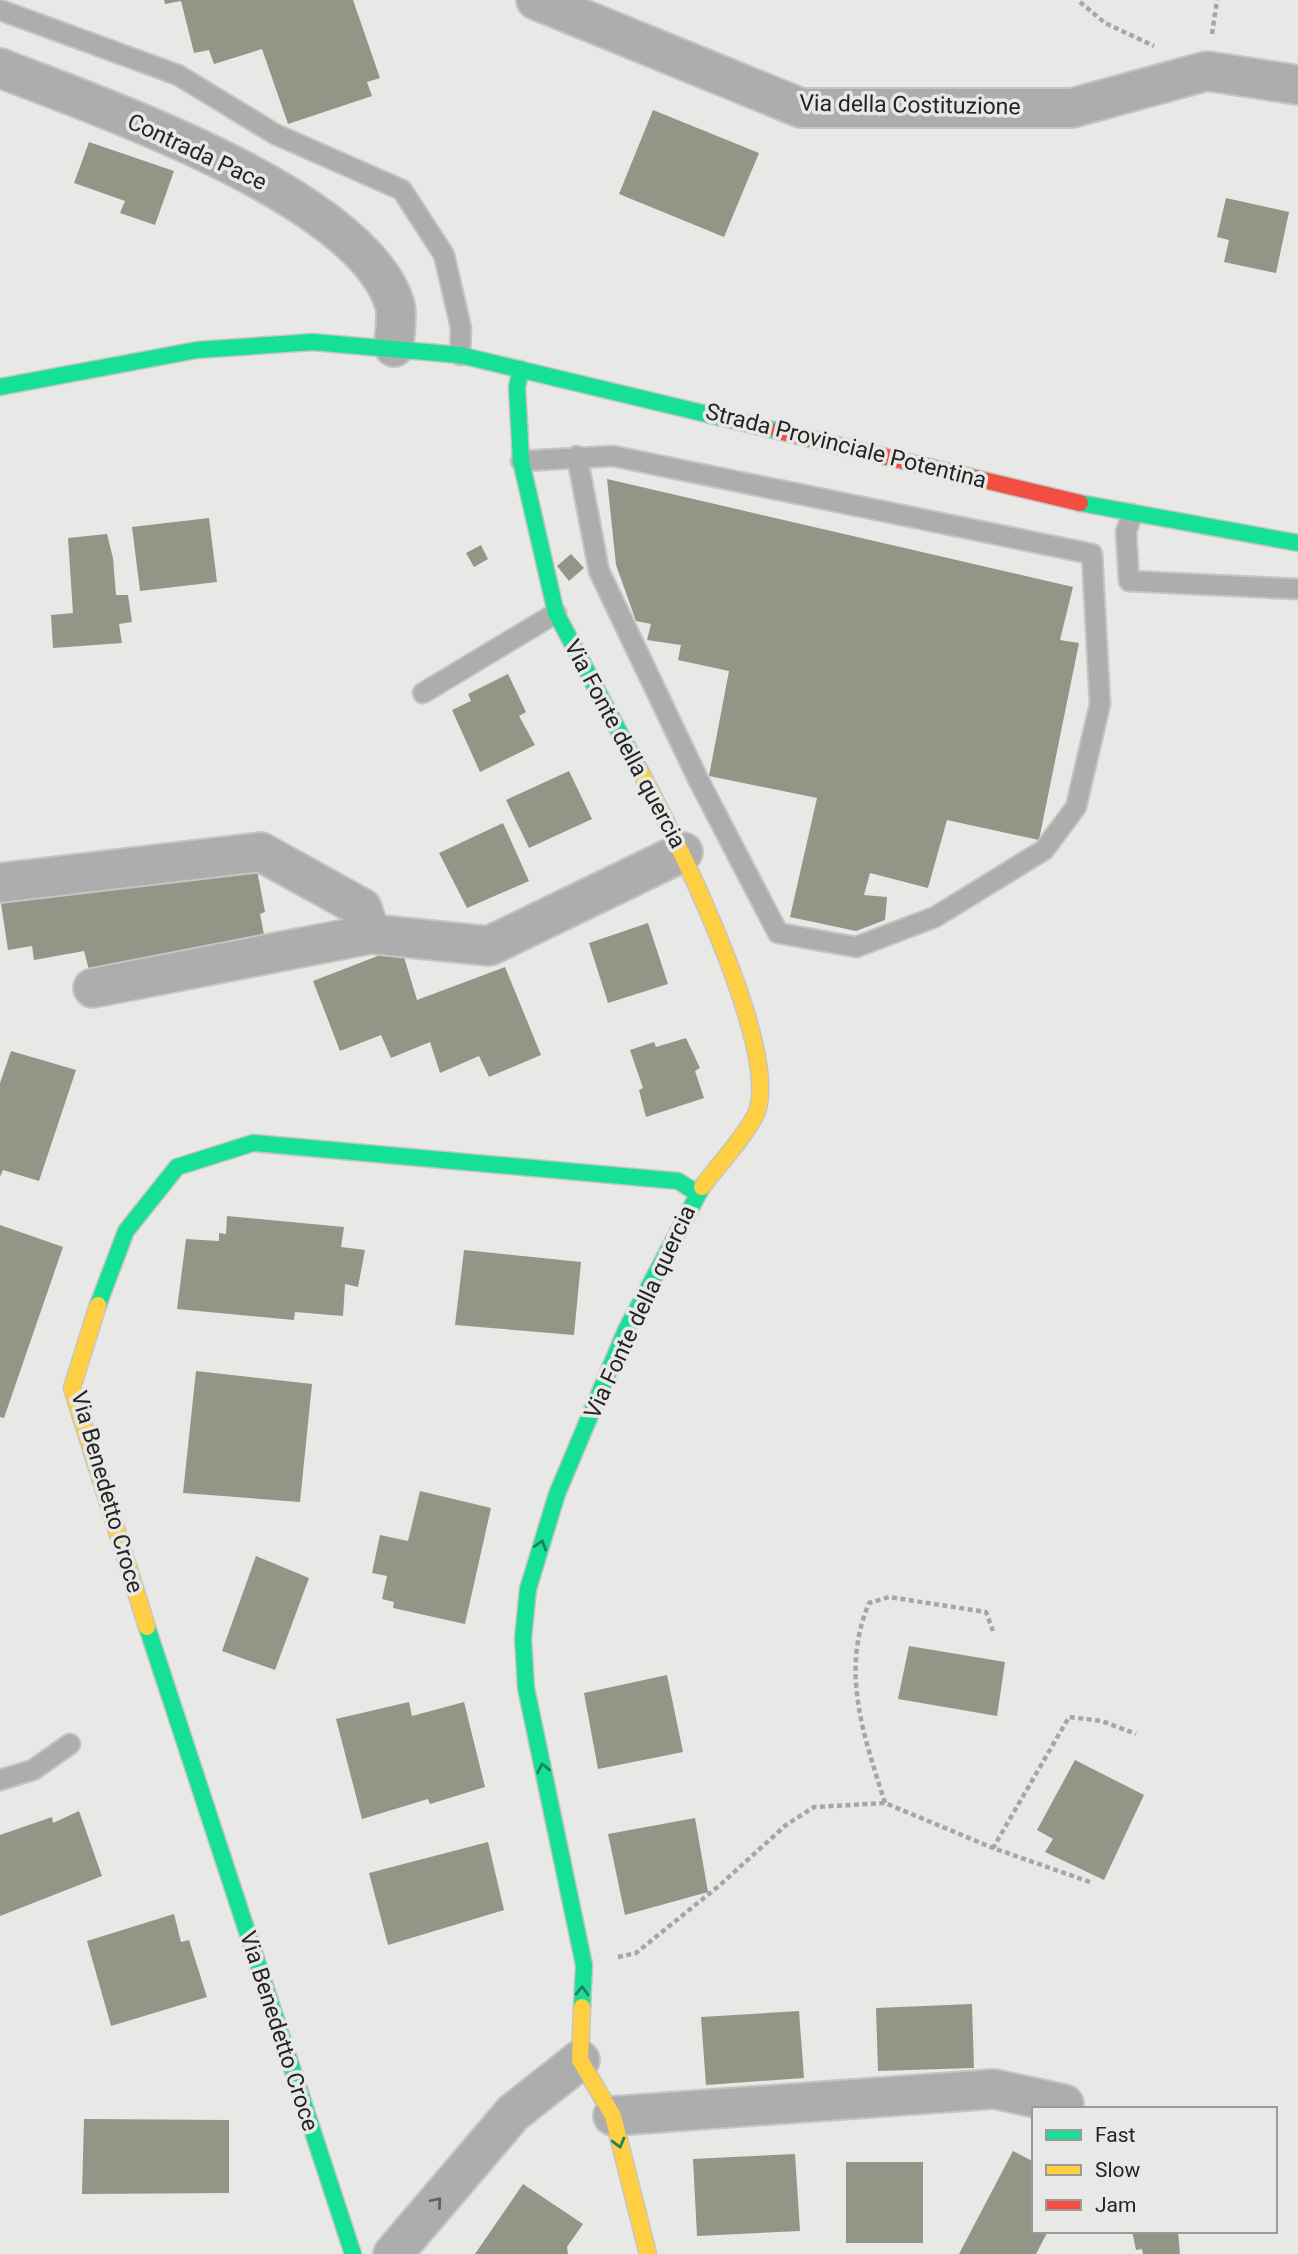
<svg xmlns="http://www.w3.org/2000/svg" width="1298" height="2254" font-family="Roboto,sans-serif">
<rect width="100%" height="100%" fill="#e8e8e7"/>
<!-- building -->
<path fill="#929686" d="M 164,0 L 353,0 L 380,78 L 367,82 L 372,96 L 288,124 L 262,49 L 214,64 L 209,50 L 194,53 L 181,1 L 165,4 Z
M 653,110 L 759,153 L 724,237 L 619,194 Z
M 89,142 L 174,171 L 155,225 L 120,213 L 125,201 L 74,183 Z
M 1226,198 L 1289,212 L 1276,273 L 1224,262 L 1229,240 L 1217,237 Z
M 607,479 L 1073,587 L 1060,640 L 1079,643 L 1039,840 L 947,820 L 928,888 L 870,873 L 864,895 L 887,897 L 885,920 L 856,931 L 790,917 L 817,798 L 709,776 L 729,671 L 678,660 L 681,645 L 647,640 L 651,624 L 636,621 L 616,565 Z
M 209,518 L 217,582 L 140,591 L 132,527 Z
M 107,534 L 113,558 L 116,595 L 128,595 L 132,622 L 119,624 L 122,643 L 53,648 L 51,615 L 73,613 L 68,538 Z
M 481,545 L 488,559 L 474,567 L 466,553 Z
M 571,554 L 584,568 L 569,581 L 557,566 Z
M 508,674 L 526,712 L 519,716 L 535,745 L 480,772 L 452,710 L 471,701 L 468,694 Z
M 569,771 L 592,819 L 529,848 L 506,800 Z
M 503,823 L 529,881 L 467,908 L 439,853 Z
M 255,860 L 265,912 L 260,914 L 266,945 L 90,974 L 84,951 L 34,960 L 32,946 L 8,950 L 0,897 Z
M 648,923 L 668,984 L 608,1003 L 589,943 Z
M 401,947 L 417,1000 L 505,967 L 541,1055 L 489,1077 L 479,1056 L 440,1073 L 430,1042 L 391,1058 L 381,1035 L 340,1051 L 313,981 Z
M 686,1038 L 700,1068 L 695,1071 L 704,1098 L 646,1117 L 639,1090 L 643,1088 L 630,1050 L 654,1042 L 656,1047 Z
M 11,1051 L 76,1070 L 39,1181 L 3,1170 L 0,1177 L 0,1083 Z
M 227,1216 L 344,1227 L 341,1247 L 365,1250 L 358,1287 L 345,1284 L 343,1316 L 295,1312 L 294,1320 L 177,1309 L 186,1239 L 219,1241 L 219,1233 L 226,1234 Z
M 0,1225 L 63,1247 L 4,1418 L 0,1417 Z
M 464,1250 L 581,1262 L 574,1335 L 455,1325 Z
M 196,1371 L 312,1384 L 300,1502 L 183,1493 Z
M 420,1491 L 491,1508 L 465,1624 L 393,1608 L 394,1602 L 382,1599 L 387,1576 L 372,1573 L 380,1535 L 408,1541 Z
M 256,1556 L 309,1578 L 275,1670 L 222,1651 Z
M 909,1646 L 1005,1662 L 997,1716 L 898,1699 Z
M 667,1675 L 683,1752 L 598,1769 L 584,1693 Z
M 409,1702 L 412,1716 L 464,1702 L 485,1787 L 430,1804 L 428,1799 L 362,1819 L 336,1719 Z
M 1075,1760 L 1144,1795 L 1104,1880 L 1045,1852 L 1053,1839 L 1037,1830 Z
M 79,1811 L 102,1876 L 0,1916 L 0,1835 L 52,1817 L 53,1823 Z
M 695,1818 L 708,1892 L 625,1915 L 608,1834 Z
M 488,1842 L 504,1910 L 388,1945 L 369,1873 Z
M 174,1914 L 181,1942 L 189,1940 L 207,1997 L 111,2026 L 87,1941 Z
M 972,2004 L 974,2068 L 878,2071 L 876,2008 Z
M 799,2011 L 804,2078 L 706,2085 L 701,2017 Z
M 84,2119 L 229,2120 L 229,2193 L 82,2194 Z
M 1013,2151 L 1034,2162 L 1034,2231 L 1048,2231 L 1036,2254 L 959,2254 Z
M 795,2154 L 800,2231 L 697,2236 L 693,2159 Z
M 846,2162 L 923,2162 L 923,2243 L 846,2243 Z
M 523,2184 L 583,2224 L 567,2247 L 568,2254 L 475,2254 Z
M 1132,2231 L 1178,2231 L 1180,2254 L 1143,2254 L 1142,2249 L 1136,2250 Z"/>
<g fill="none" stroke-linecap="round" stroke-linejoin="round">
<defs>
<path id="lane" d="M 0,10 L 178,75 L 275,134 L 402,190 L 444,255 L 461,328 L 460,355
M 521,461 L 613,456 L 1092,554 L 1100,704 L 1076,807 L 1044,850 L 935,917 L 856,947 L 778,933 L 699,781 L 599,571 L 577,456
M 1132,514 L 1126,532 L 1129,581 L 1298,589
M 423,693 L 556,613
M 0,1780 L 33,1770 L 70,1744"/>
<path id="street" d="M 536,0 L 801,108 L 1072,108 L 1207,71 L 1298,85
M 0,68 C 99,107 362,196 395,305 C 398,317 394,335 394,347
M 0,883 L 261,852 L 362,908 L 371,934
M 93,988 L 371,934 L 489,946 L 683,852
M 613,2116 L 994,2089 L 1064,2104
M 393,2254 L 513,2113 L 580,2060"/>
<path id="fast" d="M 521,369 L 517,387 L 521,461 L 556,613 L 641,773
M 0,387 L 197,350 L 313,342 L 460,355 L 778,431
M 1080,503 L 1298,543
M 98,1305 L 126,1231 L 177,1167 L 253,1143 L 678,1181 L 697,1193
M 147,1627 L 353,2254
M 582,2007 L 584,1965 L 526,1688 L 523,1638 L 528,1589 L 557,1494 L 626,1330 L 702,1187"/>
<path id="slow" d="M 641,773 C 674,835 783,1051 756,1114 C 747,1134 716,1168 702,1187
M 98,1305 L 72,1388 L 147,1627
M 582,2007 L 580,2060 L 613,2116 L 648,2254"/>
<path id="jam" d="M 778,431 L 1080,503"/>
</defs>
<!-- lane casing -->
<use href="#lane" stroke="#c5c5c4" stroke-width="23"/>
<!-- street casing -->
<use href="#street" stroke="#c5c5c4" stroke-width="42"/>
<!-- fast casing -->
<use href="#fast" stroke="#c5c5c4" stroke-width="19"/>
<!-- slow casing -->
<use href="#slow" stroke="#c5c5c4" stroke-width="19"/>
<!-- jam casing -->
<use href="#jam" stroke="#c5c5c4" stroke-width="19"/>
<!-- path -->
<path stroke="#a6a6a6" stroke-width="4.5" stroke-dasharray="5 3.5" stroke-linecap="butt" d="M 1080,2 L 1105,23 L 1154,46
M 1212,34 L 1217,0
M 885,1803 C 864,1736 840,1672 869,1603 L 889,1597 L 986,1612 L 993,1631
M 1090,1882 L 993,1848 L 1069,1717 L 1102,1721 L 1136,1734
M 618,1957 L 636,1953 L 720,1885 L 786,1825 L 814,1807 L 885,1803 L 993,1848"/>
<!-- lane -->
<use href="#lane" stroke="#adadad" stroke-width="19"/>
<!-- street -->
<use href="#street" stroke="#adadad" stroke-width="38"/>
<!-- fast -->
<use href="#fast" stroke="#16e098" stroke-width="16"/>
<!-- slow -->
<use href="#slow" stroke="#ffcf43" stroke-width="16"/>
<!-- jam -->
<use href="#jam" stroke="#f24e42" stroke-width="16"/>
</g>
<!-- one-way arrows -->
<defs><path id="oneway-chevron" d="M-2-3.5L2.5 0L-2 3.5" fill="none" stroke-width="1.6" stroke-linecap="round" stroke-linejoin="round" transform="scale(1.75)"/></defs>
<g stroke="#1d825e">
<use href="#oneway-chevron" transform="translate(541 1545) rotate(-73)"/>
<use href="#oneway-chevron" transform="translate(543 1768) rotate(-102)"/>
<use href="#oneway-chevron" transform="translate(582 1991) rotate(-88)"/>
<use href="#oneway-chevron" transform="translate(619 2143) rotate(75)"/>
</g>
<use stroke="#626261" href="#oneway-chevron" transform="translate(437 2202) rotate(-50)"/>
<g text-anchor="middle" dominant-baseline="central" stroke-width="7" stroke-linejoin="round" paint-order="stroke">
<!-- street labels -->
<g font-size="23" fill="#242423" stroke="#e8e9e6">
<text transform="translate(910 105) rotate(1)">Via della Costituzione</text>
<text transform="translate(197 152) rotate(25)">Contrada Pace</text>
<text transform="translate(846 446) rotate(14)">Strada Provinciale Potentina</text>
<text transform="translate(625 744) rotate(62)">Via Fonte della quercia</text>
<text transform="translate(640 1312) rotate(-65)">Via Fonte della quercia</text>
<text transform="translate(107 1492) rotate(74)">Via Benedetto Croce</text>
<text transform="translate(279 2031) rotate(72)">Via Benedetto Croce</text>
</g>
</g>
<!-- legend -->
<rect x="1032" y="2107" width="245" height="126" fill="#e8e9e6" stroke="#9a9a98" stroke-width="2"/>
<rect x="1046" y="2130" width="35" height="10" fill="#16e098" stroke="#9a9a98" stroke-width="2"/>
<text x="1095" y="2142" font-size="21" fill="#242423">Fast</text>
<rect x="1046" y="2165" width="35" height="10" fill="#ffcf43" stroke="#9a9a98" stroke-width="2"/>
<text x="1095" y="2177" font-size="21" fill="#242423">Slow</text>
<rect x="1046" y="2200" width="35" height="10" fill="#f24e42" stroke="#9a9a98" stroke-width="2"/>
<text x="1095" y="2212" font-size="21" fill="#242423">Jam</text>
</svg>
